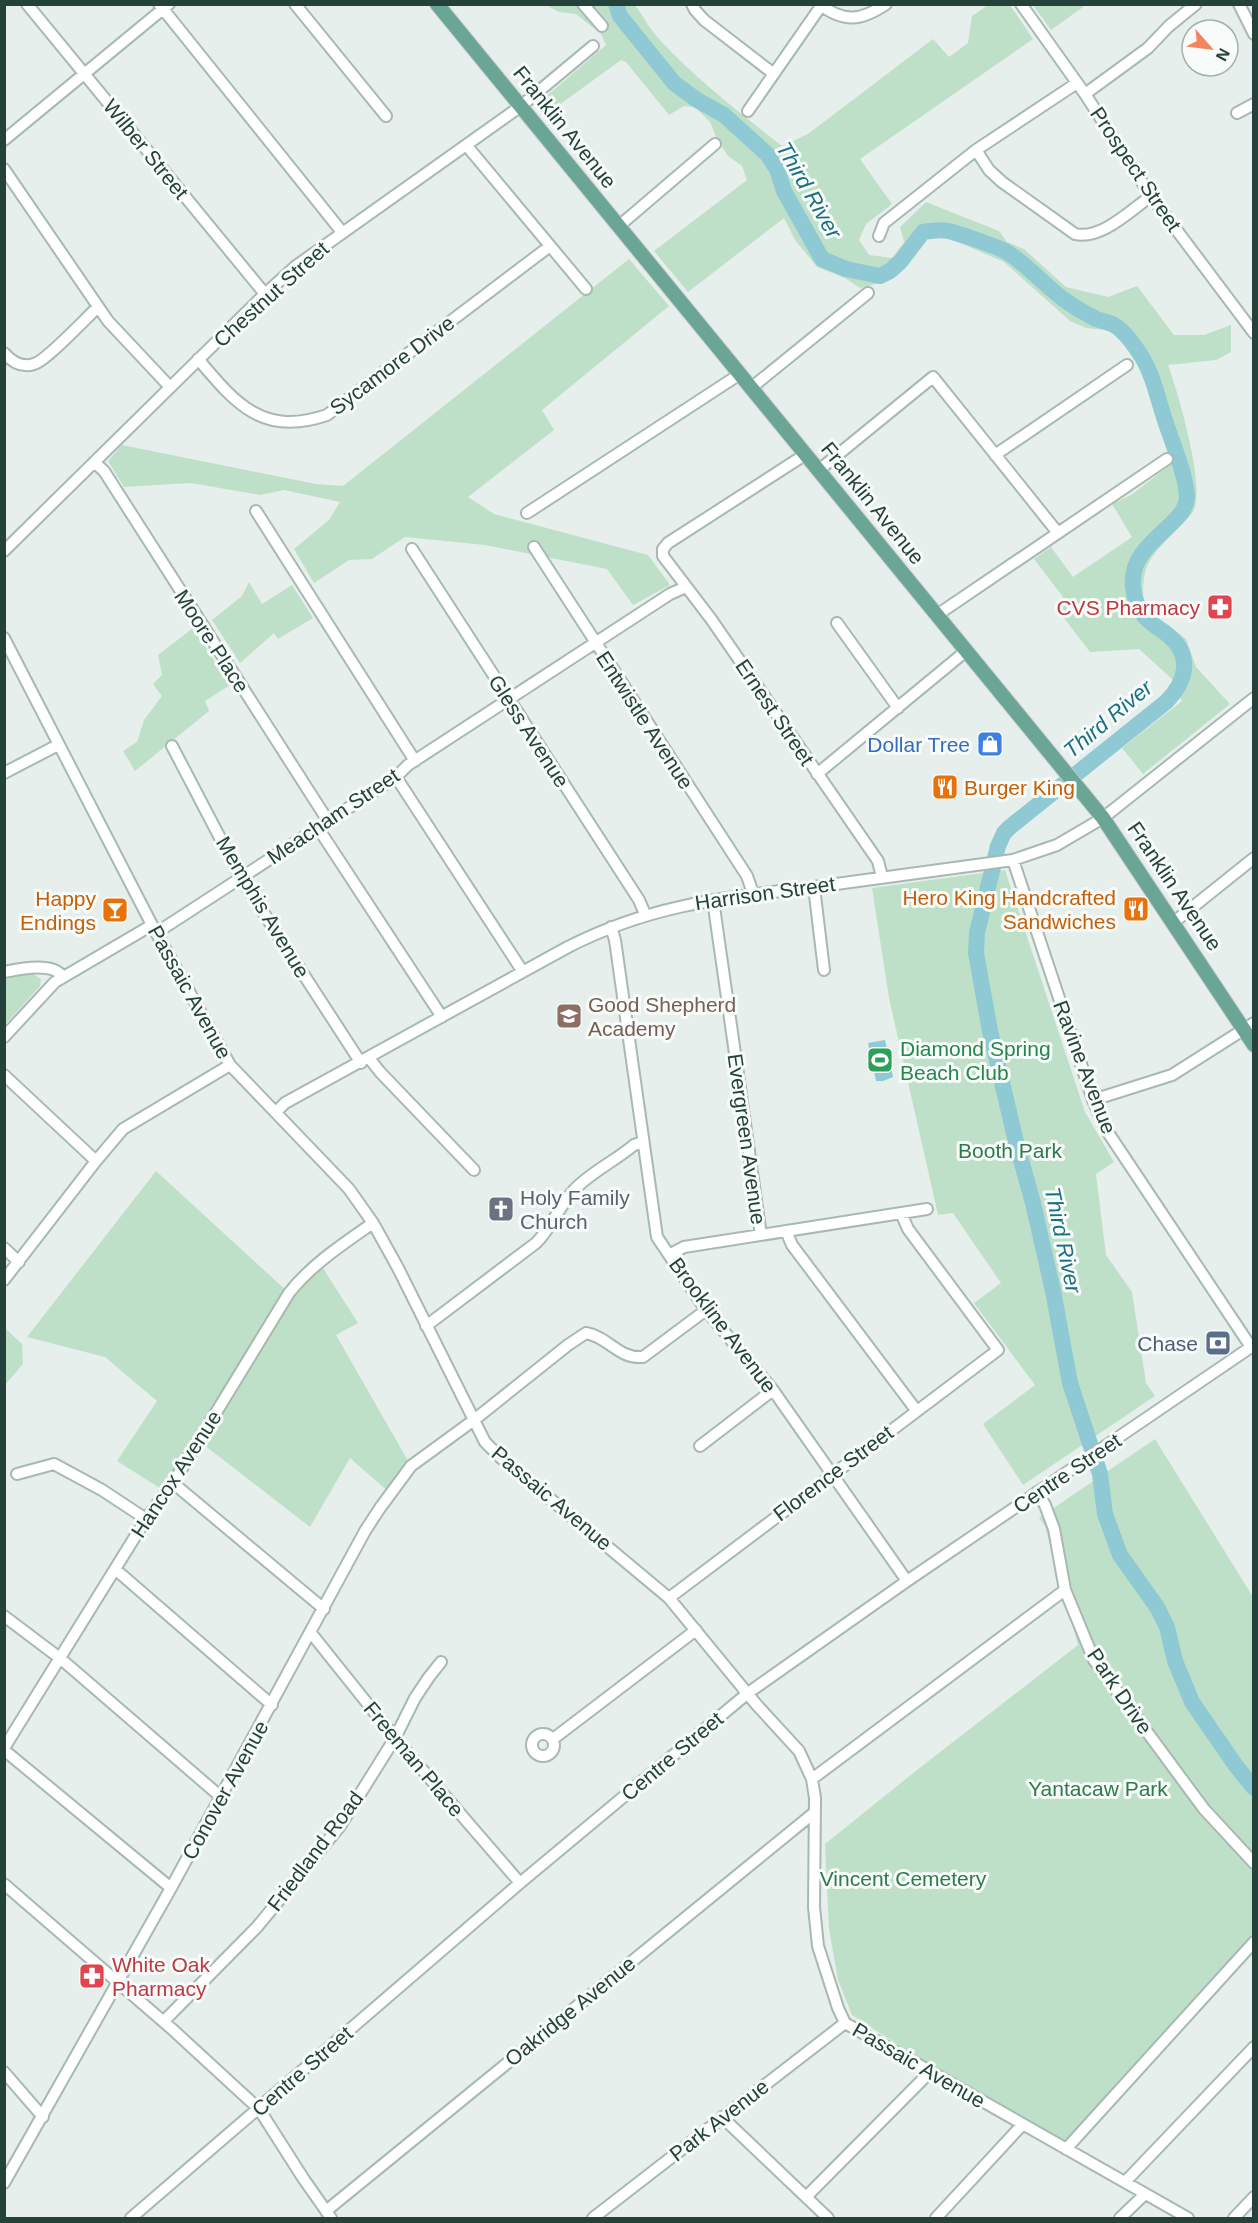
<svg xmlns="http://www.w3.org/2000/svg" width="1258" height="2223" font-family="Arial,sans-serif">
<rect width="100%" height="100%" fill="#e6efeb"/>
<!-- green -->
<path fill="#bfe0c8" d="M 546,5 L 635,5 C 643,16 650,29 659,39 C 696,79 740,113 782,146 L 808,134 L 933,39 L 949,57 L 968,43 L 972,16 L 988,5 L 1010,5 L 1033,39 L 860,159 L 892,204 L 866,224 L 859,240 L 869,255 L 892,258 L 904,242 L 900,227 L 926,202 L 999,231 L 1007,242 L 1024,249 L 1066,287 L 1108,297 L 1137,286 L 1174,335 L 1204,335 L 1231,325 L 1231,352 L 1216,360 L 1168,365 C 1178,392 1205,485 1194,510 C 1191,516 1184,522 1179,527 C 1150,558 1140,563 1144,607 L 1186,639 L 1196,667 L 1230,704 L 1143,774 L 1122,748 L 1182,701 L 1172,679 L 1139,649 L 1090,652 L 1057,609 L 1063,597 L 1034,559 L 1051,547 L 1073,577 L 1132,537 L 1112,504 L 1131,495 L 1173,463 L 1177,458 L 1151,374 L 1139,352 L 1127,336 L 1106,330 L 1086,328 L 1070,321 L 1004,262 L 944,236 L 926,239 L 913,251 L 904,268 L 887,281 L 860,288 L 845,278 L 817,267 L 795,240 L 784,218 L 688,292 L 654,251 L 747,180 L 742,166 L 728,156 L 717,139 L 710,122 L 695,107 L 684,106 L 669,115 L 626,62 L 621,60 L 544,116 L 536,105 L 606,45 L 601,34 L 576,14 L 559,12 Z
M 1033,5 L 1086,5 L 1051,30 Z
M 629,259 L 669,306 L 542,410 L 554,430 L 468,497 L 494,514 L 648,555 L 670,585 L 633,605 L 607,569 L 485,545 L 405,537 L 372,559 L 349,560 L 314,583 L 294,549 L 329,520 L 340,502 L 284,490 L 260,495 L 191,483 L 124,487 L 108,461 L 122,445 L 316,484 L 343,486 Z
M 249,582 L 262,604 L 292,585 L 313,618 L 278,639 L 274,633 L 240,663 L 212,620 L 242,596 Z
M 193,628 L 230,685 L 205,701 L 209,711 L 135,771 L 123,751 L 137,742 L 144,720 L 162,696 L 153,684 L 162,675 L 158,655 Z
M 1005,870 L 1085,1112 L 1114,1162 L 1096,1174 L 1106,1255 L 1132,1292 L 1146,1383 L 1155,1396 L 1023,1485 L 983,1424 L 1035,1385 L 974,1303 L 1001,1283 L 953,1213 L 938,1215 L 889,998 L 872,888 Z
M 33,974 L 41,979 L 40,986 L 5,1025 L 5,978 Z
M 156,1171 L 289,1293 L 319,1262 L 358,1323 L 336,1335 L 411,1466 L 391,1494 L 350,1458 L 310,1527 L 199,1441 L 166,1492 L 117,1461 L 157,1401 L 105,1357 L 27,1337 Z
M 5,1328 L 22,1344 L 23,1364 L 5,1385 Z
M 1155,1439 L 1253,1597 L 1253,1942 L 1066,2149 L 1022,2125 L 852,2015 L 838,1980 L 829,1929 L 825,1844 L 917,1770 L 1078,1645 L 1045,1526 L 1039,1518 Z"/>
<!-- water -->
<path fill="#8ec9d4" d="M 885,1040 L 893,1077 L 883,1081 L 876,1081 L 868,1043 Z"/>
<g fill="none" stroke-linecap="round" stroke-linejoin="round">
<!-- river -->
<path stroke="#8ec9d4" stroke-width="16" d="M 616,4 L 620,16 L 674,83 L 697,100 L 724,115 L 767,154 L 777,169 L 784,191 L 822,259 L 846,269 L 880,276 L 890,271 L 901,261 L 923,232 C 946,228 950,231 971,238 C 982,242 995,246 1005,251 C 1029,265 1046,288 1069,303 C 1077,309 1087,314 1096,319 C 1102,321 1108,322 1114,325 C 1123,330 1132,342 1138,351 C 1152,371 1156,392 1163,414 C 1170,438 1186,473 1187,497 C 1187,526 1128,542 1133,587 C 1134,597 1138,608 1144,616 C 1150,624 1161,629 1169,636 C 1193,656 1186,682 1166,702 L 1010,827 L 1004,833 L 998,846 L 977,933 L 976,953 L 990,1031 L 1016,1142 L 1033,1203 L 1053,1291 L 1070,1383 L 1100,1474 L 1105,1514 L 1120,1555 L 1157,1607 L 1167,1627 L 1175,1661 L 1192,1702 L 1236,1766 L 1254,1788"/>
<defs>
<path id="minor" d="M 27,4 L 265,294
M 159,4 L 342,232
M 295,4 L 386,116
M 583,4 L 602,26
M 692,4 L 695,10 L 704,20 L 774,74
M 819,4 C 844,23 861,21 886,4
M 1021,4 L 1085,94 L 1151,196 L 1254,333
M 1239,4 L 1254,34
M 1085,94 L 1148,48 L 1169,26 L 1196,4
M 748,111 L 821,6
M 1237,113 L 1254,104
M 4,140 L 169,4
M 467,146 L 586,289
M 976,150 L 989,170 L 1002,182 L 1075,234 C 1101,240 1130,211 1151,196
M 4,169 L 108,321 L 170,387
M 619,226 L 715,144
M 879,236 L 884,223 L 976,150 L 1077,83
M 4,353 C 12,362 22,368 34,364 C 46,361 86,318 98,307
M 198,359 C 236,404 263,437 327,415 L 550,246
M 751,388 L 868,293
M 806,454 L 668,543 L 663,549 L 663,556 L 711,619 L 878,861 L 882,877
M 995,455 L 1127,365
M 94,462 L 104,471 L 328,821
M 819,470 L 933,377 L 1058,533
M 256,511 L 415,761
M 527,513 L 740,374
M 534,547 L 747,876 L 753,893
M 412,549 L 639,900 L 645,914
M 4,551 L 265,294 L 296,266 L 521,106 L 593,46
M 937,615 L 1167,459
M 837,623 L 898,708
M 4,638 L 152,925 L 230,1065 L 349,1189 L 373,1223 L 398,1268 L 485,1442 L 500,1457 L 669,1598 L 756,1704 L 799,1751 L 812,1779 L 815,1798 L 814,1907 L 818,1946 L 838,2008 L 845,2023 L 1188,2218
M 172,746 L 241,878 L 361,1063
M 4,773 L 58,745
M 817,774 L 966,651
M 396,777 L 523,972
M 318,828 L 442,1017
M 1013,860 L 1093,1100 L 1107,1131 L 1251,1347
M 814,887 L 824,970
M 713,900 L 761,1235
M 1174,922 L 1254,858
M 611,927 L 615,940 L 657,1237 L 706,1310 L 773,1390 L 907,1581
M 156,933 L 396,777 L 408,765 L 670,594 L 686,587
M 4,972 C 20,969 52,962 62,976
M 4,1037 L 55,982 L 152,925
M 369,1058 L 380,1072 L 474,1170
M 4,1075 L 96,1161
M 1093,1100 L 1172,1075 L 1254,1023
M 276,1112 L 285,1103 L 568,947 C 652,904 723,898 814,887 C 880,878 947,869 1013,860 L 1057,845 L 1103,818 L 1254,698
M 786,1231 L 792,1245 L 916,1410
M 4,1248 L 19,1262
M 669,1255 L 684,1247 L 927,1209
M 4,1280 L 96,1161 L 123,1129 L 230,1065
M 426,1326 L 536,1243 C 552,1227 559,1206 574,1190 C 591,1172 615,1161 634,1145 L 643,1142
M 700,1446 L 773,1390
M 17,1474 L 54,1464 L 102,1490 L 146,1519
M 173,1483 L 324,1609
M 1037,1492 L 1045,1505 L 1054,1529 L 1065,1590 L 1094,1660 L 1204,1809 L 1254,1863
M 115,1569 L 272,1705
M 669,1598 L 998,1350 L 908,1229 L 901,1213
M 4,1616 L 61,1659 L 221,1797
M 311,1633 L 395,1738 L 520,1883
M532 1745a11 11 0 1 1 22 0a11 11 0 1 1-22 0Z
M 553,1739 L 696,1630
M 4,1748 L 146,1519 L 173,1483 L 289,1293 C 312,1264 343,1244 373,1223
M 4,1750 L 171,1888
M 812,1779 L 1065,1590
M 4,1884 L 172,2029 L 259,2109 L 303,2178 L 331,2218
M 164,2021 L 257,1927 L 340,1826 L 395,1738 L 415,1698 L 429,1677 L 441,1662
M 4,2072 L 43,2117
M 722,2117 L 828,2218
M 1066,2149 L 1254,1942
M 1125,2182 L 1254,2047
M 4,2183 L 171,1888 L 365,1531 L 380,1508 L 411,1466 L 474,1420 L 568,1345 L 586,1333 C 609,1337 618,1359 643,1357 L 706,1310
M 806,2197 L 931,2071
M 326,2211 L 815,1812
M 131,2218 L 520,1883 L 748,1693 L 907,1581 L 1254,1345
M 593,2218 L 845,2023
M 936,2218 L 1022,2125
M 1120,2218 L 1145,2194
M 1234,2218 L 1254,2197"/>
<path id="major" d="M 437,4 L 1103,818 L 1254,1045"/>
</defs>
<!-- minor casing -->
<use href="#minor" stroke="#a8b8b2" stroke-width="14"/>
<!-- major casing -->
<use href="#major" stroke="#c2cac8" stroke-width="16"/>
<!-- minor -->
<use href="#minor" stroke="#fff" stroke-width="10"/>
<!-- major -->
<use href="#major" stroke="#6aa596" stroke-width="14"/>
</g>
<!-- icons -->
<defs>
<symbol id="pharmacy-square" viewBox="-11 -11 22 22"><rect x="-9" y="-9" width="18" height="18" rx="4" fill="#e0444e" stroke="#f7fbf9"/><path d="M-2-6h4v4h4v4h-4v4h-4v-4h-4v-4h4Z" fill="#fff"/></symbol>
<symbol id="shop-square" viewBox="-11 -11 22 22"><rect x="-9" y="-9" width="18" height="18" rx="4" fill="#3f7fe0" stroke="#f7fbf9"/><path d="M-5-2.5h2.3a2.7 3.5 0 0 1 5.4 0H5L5.5 6h-11ZM-1.5-2.5h3a1.5 2.3 0 0 0-3 0Z" fill="#fff"/></symbol>
<symbol id="restaurant-square" viewBox="-11 -11 22 22"><rect x="-9" y="-9" width="18" height="18" rx="4" fill="#e8710a" stroke="#f7fbf9"/><path d="M-5-6h1v4h1v-4h1v4h1v-4h1v5L-1.5 .5V6h-2V.5L-5-1ZM5-6V6H3V1.5H1.5Q1.5-4 5-6Z" fill="#fff"/></symbol>
<symbol id="bar-square" viewBox="-11 -11 22 22"><rect x="-9" y="-9" width="18" height="18" rx="4" fill="#e8710a" stroke="#f7fbf9"/><path d="M-6-5H6L.8 .8V4.5H3.5V6h-7V4.5H-.8V.8Z" fill="#fff"/></symbol>
<symbol id="school-square" viewBox="-11 -11 22 22"><rect x="-9" y="-9" width="18" height="18" rx="4" fill="#8d6e63" stroke="#f7fbf9"/><path d="M0-5L7-2L0 1L-7-2ZM-4 1L0 2.5L4 1V4Q0 6-4 4Z" fill="#fff"/></symbol>
<symbol id="stadium-square" viewBox="-11 -11 22 22"><rect x="-9" y="-9" width="18" height="18" rx="4" fill="#2e9e5b" stroke="#f7fbf9"/><path d="M0-5a6.5 5 0 1 0 0 10a6.5 5 0 1 0 0-10ZM-3.5-1.8h7v3.6h-7Z" fill="#fff"/></symbol>
<symbol id="church-square" viewBox="-11 -11 22 22"><rect x="-9" y="-9" width="18" height="18" rx="4" fill="#6b7280" stroke="#f7fbf9"/><path d="M-1.2-6h2.4v3.5h3.3v2.4h-3.3V6h-2.4V-.1h-3.3v-2.4h3.3Z" fill="#fff"/></symbol>
<symbol id="bank-square" viewBox="-11 -11 22 22"><rect x="-9" y="-9" width="18" height="18" rx="4" fill="#5c6f8a" stroke="#f7fbf9"/><path d="M-6-4H6V4H-6ZM0-2.3a2.3 2.3 0 1 0 0 4.6a2.3 2.3 0 1 0 0-4.6Z" fill="#fff"/></symbol>
</defs>
<g fill-rule="evenodd">
<use href="#pharmacy-square" x="1205" y="592" width="30" height="30"/>
<use href="#shop-square" x="975" y="729" width="30" height="30"/>
<use href="#restaurant-square" x="930" y="772" width="30" height="30"/>
<use href="#restaurant-square" x="1121" y="894" width="30" height="30"/>
<use href="#bar-square" x="100" y="895" width="30" height="30"/>
<use href="#school-square" x="554" y="1001" width="30" height="30"/>
<use href="#stadium-square" x="865" y="1045" width="30" height="30"/>
<use href="#church-square" x="486" y="1194" width="30" height="30"/>
<use href="#bank-square" x="1203" y="1328" width="30" height="30"/>
<use href="#pharmacy-square" x="77" y="1961" width="30" height="30"/>
</g>
<g text-anchor="middle" dominant-baseline="central" stroke-width="6" stroke-linejoin="round" paint-order="stroke">
<!-- street labels -->
<g font-size="21" fill="#24423a" stroke="#f7fbf9">
<text transform="translate(565 127) rotate(51)">Franklin Avenue</text>
<text transform="translate(146 149) rotate(51)">Wilber Street</text>
<text transform="translate(1136 169) rotate(56)">Prospect Street</text>
<text transform="translate(271 294) rotate(-42)">Chestnut Street</text>
<text transform="translate(392 365) rotate(-37)">Sycamore Drive</text>
<text transform="translate(873 503) rotate(51)">Franklin Avenue</text>
<text transform="translate(212 641) rotate(57)">Moore Place</text>
<text transform="translate(775 712) rotate(56)">Ernest Street</text>
<text transform="translate(645 720) rotate(57)">Entwistle Avenue</text>
<text transform="translate(529 731) rotate(57)">Gless Avenue</text>
<text transform="translate(333 816) rotate(-34)">Meacham Street</text>
<text transform="translate(1175 886) rotate(56)">Franklin Avenue</text>
<text transform="translate(765 893) rotate(-8)">Harrison Street</text>
<text transform="translate(263 907) rotate(59)">Memphis Avenue</text>
<text transform="translate(190 992) rotate(61)">Passaic Avenue</text>
<text transform="translate(1085 1067) rotate(69)">Ravine Avenue</text>
<text transform="translate(747 1139) rotate(82)">Evergreen Avenue</text>
<text transform="translate(723 1325) rotate(53)">Brookline Avenue</text>
<text transform="translate(833 1473) rotate(-37)">Florence Street</text>
<text transform="translate(1067 1473) rotate(-34)">Centre Street</text>
<text transform="translate(176 1474) rotate(-57)">Hancox Avenue</text>
<text transform="translate(552 1498) rotate(40)">Passaic Avenue</text>
<text transform="translate(1120 1691) rotate(56)">Park Drive</text>
<text transform="translate(672 1756) rotate(-40)">Centre Street</text>
<text transform="translate(414 1759) rotate(50)">Freeman Place</text>
<text transform="translate(225 1790) rotate(-61)">Conover Avenue</text>
<text transform="translate(315 1851) rotate(-53)">Friedland Road</text>
<text transform="translate(570 2011) rotate(-39)">Oakridge Avenue</text>
<text transform="translate(919 2065) rotate(30)">Passaic Avenue</text>
<text transform="translate(302 2071) rotate(-41)">Centre Street</text>
<text transform="translate(719 2120) rotate(-38)">Park Avenue</text>
</g>
<!-- health labels -->
<g font-size="21" fill="#be3a42" stroke="#f7fbf9" text-anchor="end">
<text x="1200" y="607">CVS Pharmacy</text>
<text x="112" y="1964" text-anchor="start">White Oak<tspan x="112" dy="24">Pharmacy</tspan></text>
</g>
<!-- shop labels -->
<g font-size="21" fill="#366cbe" stroke="#f7fbf9" text-anchor="end">
<text x="970" y="744">Dollar Tree</text>
</g>
<!-- food labels -->
<g font-size="21" fill="#c56008" stroke="#f7fbf9" text-anchor="end">
<text x="964" y="787" text-anchor="start">Burger King</text>
<text x="1116" y="897">Hero King Handcrafted<tspan x="1116" dy="24">Sandwiches</tspan></text>
<text x="96" y="898">Happy<tspan x="96" dy="24">Endings</tspan></text>
</g>
<!-- education labels -->
<g font-size="21" fill="#785e54" stroke="#f7fbf9" text-anchor="start">
<text x="588" y="1004">Good Shepherd<tspan x="588" dy="24">Academy</tspan></text>
</g>
<!-- leisure labels -->
<g font-size="21" fill="#27864d" stroke="#f7fbf9" text-anchor="start">
<text x="900" y="1048">Diamond Spring<tspan x="900" dy="24">Beach Club</tspan></text>
</g>
<!-- park labels -->
<g font-size="21" fill="#2d7a4b" stroke="#f7fbf9">
<text x="1010" y="1150">Booth Park</text>
<text x="1098" y="1788">Yantacaw Park</text>
<text x="903" y="1878">Vincent Cemetery</text>
</g>
<!-- worship labels -->
<g font-size="21" fill="#5b616d" stroke="#f7fbf9" text-anchor="start">
<text x="520" y="1197">Holy Family<tspan x="520" dy="24">Church</tspan></text>
</g>
<!-- service labels -->
<g font-size="21" fill="#4e5e75" stroke="#f7fbf9" text-anchor="end">
<text x="1198" y="1343">Chase</text>
</g>
<!-- water labels -->
<g font-size="22" font-style="italic" fill="#1c6f80" stroke="#f7fbf9">
<text transform="translate(809 190) rotate(60)">Third River</text>
<text transform="translate(1108 719) rotate(-40)">Third River</text>
<text transform="translate(1063 1240) rotate(78)">Third River</text>
</g>
</g>
<!-- border -->
<rect width="1258" height="2223" fill="none" stroke="#24423a" stroke-width="12"/>
<!-- north arrow -->
<g transform="translate(1210 48) rotate(118)"><circle r="28" fill="#f7fbf9" stroke="#a3b1ad" stroke-width="1.5"/>
<path d="M0-4.5L10 22L0 15L-10 22Z" fill="#f4845f"/>
<text y="-9" font-size="16" font-weight="bold" text-anchor="middle" fill="#24423a">N</text>
</g>
</svg>
